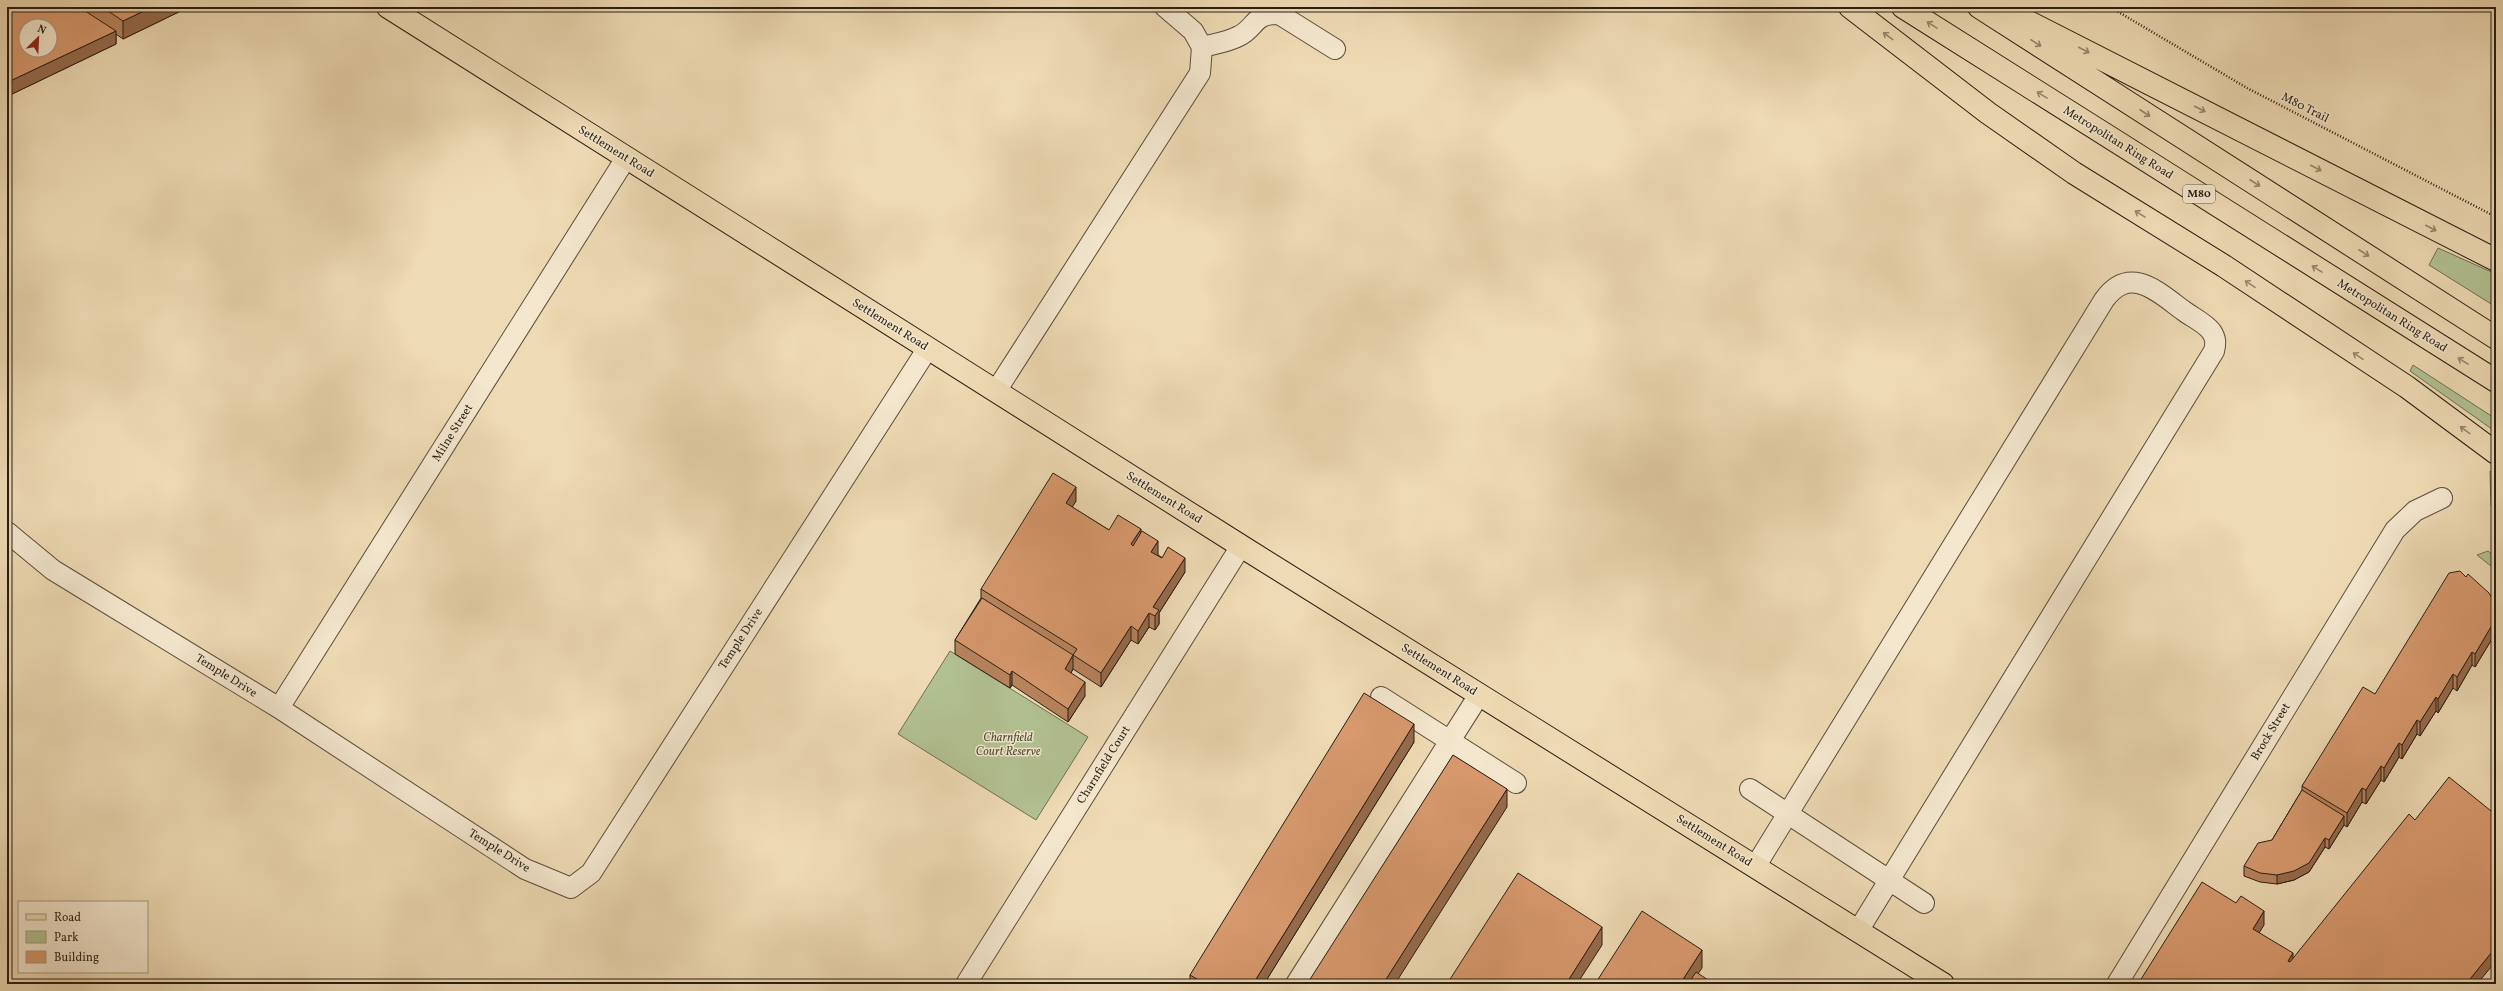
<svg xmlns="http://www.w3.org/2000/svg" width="2503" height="991" font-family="Vollkorn,serif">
<rect width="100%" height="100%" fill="#eedab4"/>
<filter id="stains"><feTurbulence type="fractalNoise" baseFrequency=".005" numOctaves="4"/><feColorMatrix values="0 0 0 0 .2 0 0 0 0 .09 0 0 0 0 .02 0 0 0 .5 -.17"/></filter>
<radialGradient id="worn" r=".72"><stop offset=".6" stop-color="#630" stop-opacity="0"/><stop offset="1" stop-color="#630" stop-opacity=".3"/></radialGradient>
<!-- green -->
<path fill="#b2c192" stroke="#6d7052" d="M 2438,248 L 2496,274 L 2496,307 L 2429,265 Z
M 2413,365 L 2496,419 L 2496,432 L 2410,371 Z
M 2490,471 L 2496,476 L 2496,516 L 2491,505 Z
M 2488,551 L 2496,558 L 2496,570 L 2477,555 Z
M 950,651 L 1088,737 L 1036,820 L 898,734 Z"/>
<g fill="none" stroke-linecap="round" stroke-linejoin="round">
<defs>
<path id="minor" d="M 1202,47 C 1214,44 1228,42 1239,36 C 1256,28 1253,13 1279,14 L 1335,49
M 996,391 L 1200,73 L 1202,47 L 1193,31 L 1165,7
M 7,532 L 53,570 L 279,708 L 525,869 L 571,888 L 591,873 L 928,348
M 1381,697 L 1516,783
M 279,708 L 626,158
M 1750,789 L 1924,903
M 1755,867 L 2104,300 C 2130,264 2158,292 2184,311 C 2192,317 2205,323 2211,331 C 2216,338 2216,343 2214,351 L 1858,931
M 966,984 L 1241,546
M 1296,984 L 1479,695
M 2117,984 L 2395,530 L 2415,511 L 2442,498"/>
<path id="major" d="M 388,7 L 1241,546 L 1943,984"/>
<path id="highway" d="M 1850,7 L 1988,113 L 2074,173 L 2224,266 L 2407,387 L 2496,453
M 1903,7 L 2496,381
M 1979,7 L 2496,338
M 2011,13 L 2496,260"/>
</defs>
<!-- minor casing -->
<use href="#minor" stroke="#5a4d3b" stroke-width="22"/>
<!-- major casing -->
<use href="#major" stroke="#281e13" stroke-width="24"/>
<!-- highway casing -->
<use href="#highway" stroke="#281e13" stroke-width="24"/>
<!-- path -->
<path stroke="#281e13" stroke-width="2.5" stroke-dasharray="1 2" stroke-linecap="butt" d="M 2110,7 L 2247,88 L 2496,217"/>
<!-- minor -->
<use href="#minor" stroke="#f4e7ce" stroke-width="20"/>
<!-- major -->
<use href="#major" stroke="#eedab4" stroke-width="22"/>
<!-- highway -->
<use href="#highway" stroke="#eedab4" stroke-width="22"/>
</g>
<!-- wall -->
<path fill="#b9845e" stroke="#281e13" d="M 7,7 L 189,7 L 123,39 L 116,34 L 116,44 L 10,95 L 7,93 Z
M 1076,501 L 1072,507 L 1109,530 L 1141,534 L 1158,555 L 1185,572 L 1159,613 L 1159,624 L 1155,630 L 1149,627 L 1138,644 L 1131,640 L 1101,687 L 1073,669 L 1071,673 L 1085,696 L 1068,722 L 1012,685 L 1010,688 L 955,654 L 955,640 L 981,598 L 981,589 Z
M 2495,634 L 2475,667 L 2472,665 L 2457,691 L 2453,688 L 2438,713 L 2436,711 L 2420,736 L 2417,734 L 2402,759 L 2399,757 L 2384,782 L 2381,780 L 2366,804 L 2362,802 L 2347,827 L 2344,825 L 2329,849 L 2325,847 L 2309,872 L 2294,880 L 2277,884 L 2260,882 L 2244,876 L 2244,866 L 2272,840 L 2302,790 L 2302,786 L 2375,694 Z
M 1414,742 L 1264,984 L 1190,984 L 1190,975 Z"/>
<!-- shaded-wall -->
<path fill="#966b4c" stroke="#281e13" d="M 152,7 L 189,7 L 123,39 L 123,21 Z
M 116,31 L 116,44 L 10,95 L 10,81 Z
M 1076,487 L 1076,501 L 1066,517 L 1066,503 Z
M 1141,529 L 1141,543 L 1131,558 L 1131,544 Z
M 1158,541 L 1158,555 L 1151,565 L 1151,552 Z
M 1185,558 L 1185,572 L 1159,613 L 1159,624 L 1155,630 L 1155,616 L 1153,607 Z
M 1149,613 L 1149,627 L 1138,644 L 1138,631 Z
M 2495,620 L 2495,634 L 2475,667 L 2475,654 Z
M 1131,626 L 1131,640 L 1101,687 L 1101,673 Z
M 2472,652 L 2472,665 L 2457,691 L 2457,677 Z
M 1073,655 L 1073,669 L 1065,683 L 1065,669 Z
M 1012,671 L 1012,685 L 1010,688 L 1010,675 Z
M 2453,674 L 2453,688 L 2438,713 L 2438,699 Z
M 1085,682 L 1085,696 L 1068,722 L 1068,709 Z
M 2436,697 L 2436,711 L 2420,736 L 2420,722 Z
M 2417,720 L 2417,734 L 2402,759 L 2402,745 Z
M 1414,724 L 1414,742 L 1264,984 L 1253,984 Z
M 2399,743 L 2399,757 L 2384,782 L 2384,768 Z
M 2381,766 L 2381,780 L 2366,804 L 2366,790 Z
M 2362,788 L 2362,802 L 2347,827 L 2347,813 Z
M 1507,789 L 1507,807 L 1395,984 L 1383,984 Z
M 2344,816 L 2344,825 L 2329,849 L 2329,840 Z
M 2325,838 L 2325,847 L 2309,872 L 2294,880 L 2277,884 L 2277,875 Z
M 2264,911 L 2264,925 L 2253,943 L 2253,929 Z
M 1602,927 L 1602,945 L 1577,984 L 1566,984 Z
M 2496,947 L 2496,961 L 2477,984 L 2466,984 Z
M 1702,950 L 1702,968 L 1691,984 L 1680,984 Z
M 2293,953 L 2293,967 L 2288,961 Z"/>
<!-- building -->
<path fill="#d7996d" stroke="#281e13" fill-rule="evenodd" d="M 7,7 L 79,7 L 116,31 L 10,81 L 7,79 ZM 26,26 L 50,26 L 50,50 L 26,50 Z
M 102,7 L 152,7 L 123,21 Z
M 1053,473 L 1076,487 L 1066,503 L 1109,530 L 1118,515 L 1141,529 L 1131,544 L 1133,546 L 1142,531 L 1158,541 L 1151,552 L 1162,558 L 1168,547 L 1185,558 L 1153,607 L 1159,610 L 1155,616 L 1149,613 L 1138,631 L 1131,626 L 1101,673 L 1073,655 L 1077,649 L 981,589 Z
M 2460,571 L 2466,577 L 2468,574 L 2489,593 L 2493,600 L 2495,620 L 2475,654 L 2472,652 L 2457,677 L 2453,674 L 2438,699 L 2436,697 L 2420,722 L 2417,720 L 2402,745 L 2399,743 L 2384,768 L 2381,766 L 2366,790 L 2362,788 L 2347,813 L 2302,786 L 2363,687 L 2375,694 L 2449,573 Z
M 982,598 L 1073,655 L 1065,669 L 1085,682 L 1068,709 L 1012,671 L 1010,675 L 955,640 Z
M 1364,693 L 1414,724 L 1253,984 L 1205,984 L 1190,975 Z
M 1453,755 L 1507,789 L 1383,984 L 1307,984 Z
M 2449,777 L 2496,815 L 2496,947 L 2466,984 L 2138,984 L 2202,882 L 2236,903 L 2241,896 L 2264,911 L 2253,929 L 2293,953 L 2288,961 L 2290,962 L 2409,814 L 2415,820 Z
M 2302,790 L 2344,816 L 2329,840 L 2325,838 L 2309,863 L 2294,871 L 2277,875 L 2260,873 L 2244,866 L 2258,843 L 2272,840 Z
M 1518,873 L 1602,927 L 1566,984 L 1447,984 Z
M 1642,911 L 1702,950 L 1680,984 L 1595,984 Z
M 1696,972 L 1714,984 L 1688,984 Z"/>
<!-- one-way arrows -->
<defs><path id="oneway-shaft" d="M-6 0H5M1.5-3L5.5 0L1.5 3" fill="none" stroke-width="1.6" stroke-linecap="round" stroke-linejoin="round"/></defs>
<g stroke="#95856c">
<use href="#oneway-shaft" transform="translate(1932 25) rotate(-148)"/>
<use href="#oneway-shaft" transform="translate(1888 36) rotate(-143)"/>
<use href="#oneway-shaft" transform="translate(2036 43) rotate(33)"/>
<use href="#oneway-shaft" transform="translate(2084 50) rotate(27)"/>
<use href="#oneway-shaft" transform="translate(2042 95) rotate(-148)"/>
<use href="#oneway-shaft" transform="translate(2200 109) rotate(27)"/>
<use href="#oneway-shaft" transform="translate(2145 113) rotate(33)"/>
<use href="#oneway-shaft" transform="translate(2316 168) rotate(27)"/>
<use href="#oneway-shaft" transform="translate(2255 183) rotate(33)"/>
<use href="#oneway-shaft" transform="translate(2140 214) rotate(-148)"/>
<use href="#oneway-shaft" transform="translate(2431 228) rotate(27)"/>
<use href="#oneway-shaft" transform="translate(2364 253) rotate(33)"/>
<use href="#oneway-shaft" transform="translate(2317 269) rotate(-148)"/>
<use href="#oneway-shaft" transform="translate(2250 284) rotate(-146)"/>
<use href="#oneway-shaft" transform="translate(2358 356) rotate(-146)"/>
<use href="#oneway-shaft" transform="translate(2463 361) rotate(-148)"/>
<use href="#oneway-shaft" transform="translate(2465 430) rotate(-144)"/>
</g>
<g text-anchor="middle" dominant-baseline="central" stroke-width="3" stroke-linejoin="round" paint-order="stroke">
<!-- shield labels -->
<rect fill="#f4e7ce" stroke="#655a4b" stroke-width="1" x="2183" y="185" width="32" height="18" rx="3"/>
<g font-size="11" font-weight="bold" fill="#281e13">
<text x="2199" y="194">M80</text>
</g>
<!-- street labels -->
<g font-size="12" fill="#281e13" stroke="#f4e7ce">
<text transform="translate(2305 108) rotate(27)">M80 Trail</text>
<text transform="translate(2118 143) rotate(32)">Metropolitan Ring Road</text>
<text transform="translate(616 152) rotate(32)">Settlement Road</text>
<text transform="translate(2392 316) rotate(32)">Metropolitan Ring Road</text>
<text transform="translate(890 325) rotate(32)">Settlement Road</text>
<text transform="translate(453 433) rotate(-58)">Milne Street</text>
<text transform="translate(1164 498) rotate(32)">Settlement Road</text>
<text transform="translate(741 639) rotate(-57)">Temple Drive</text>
<text transform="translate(1439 670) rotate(32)">Settlement Road</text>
<text transform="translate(226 676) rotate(32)">Temple Drive</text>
<text transform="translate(2271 732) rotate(-59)">Brock Street</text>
<text transform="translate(1104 765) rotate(-58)">Charnfield Court</text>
<text transform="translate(1714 841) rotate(32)">Settlement Road</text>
<text transform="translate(499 851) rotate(32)">Temple Drive</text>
</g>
<!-- park labels -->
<g font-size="12" font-style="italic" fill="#514f39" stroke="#f4e7ce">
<text x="1008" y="738">Charnfield<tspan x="1008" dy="14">Court Reserve</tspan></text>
</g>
</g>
<!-- margin -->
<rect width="2503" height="991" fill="none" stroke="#eedab4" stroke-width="24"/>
<rect x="8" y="8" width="2487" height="975" fill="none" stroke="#281e13" stroke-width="2"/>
<rect x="12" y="12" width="2479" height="967" fill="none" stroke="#281e13"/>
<!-- legend -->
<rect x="18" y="901" width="130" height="72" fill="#f4e7ce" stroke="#a29783"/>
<rect x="26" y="914" width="20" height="6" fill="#eedab4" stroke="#a29783"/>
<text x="54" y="921" font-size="12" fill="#281e13">Road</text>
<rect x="26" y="931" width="20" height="12" fill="#b2c192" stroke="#a29783"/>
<text x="54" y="941" font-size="12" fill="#281e13">Park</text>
<rect x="26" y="951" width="20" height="12" fill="#d7996d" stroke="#a29783"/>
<text x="54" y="961" font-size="12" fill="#281e13">Building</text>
<!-- north arrow -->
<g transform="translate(38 38) rotate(24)"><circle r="19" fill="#f4e7ce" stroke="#a29783"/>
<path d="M0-3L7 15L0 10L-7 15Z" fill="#8f2418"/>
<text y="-6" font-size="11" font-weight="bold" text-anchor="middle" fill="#281e13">N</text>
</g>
<rect width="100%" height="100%" filter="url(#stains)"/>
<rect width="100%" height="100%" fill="url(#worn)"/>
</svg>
